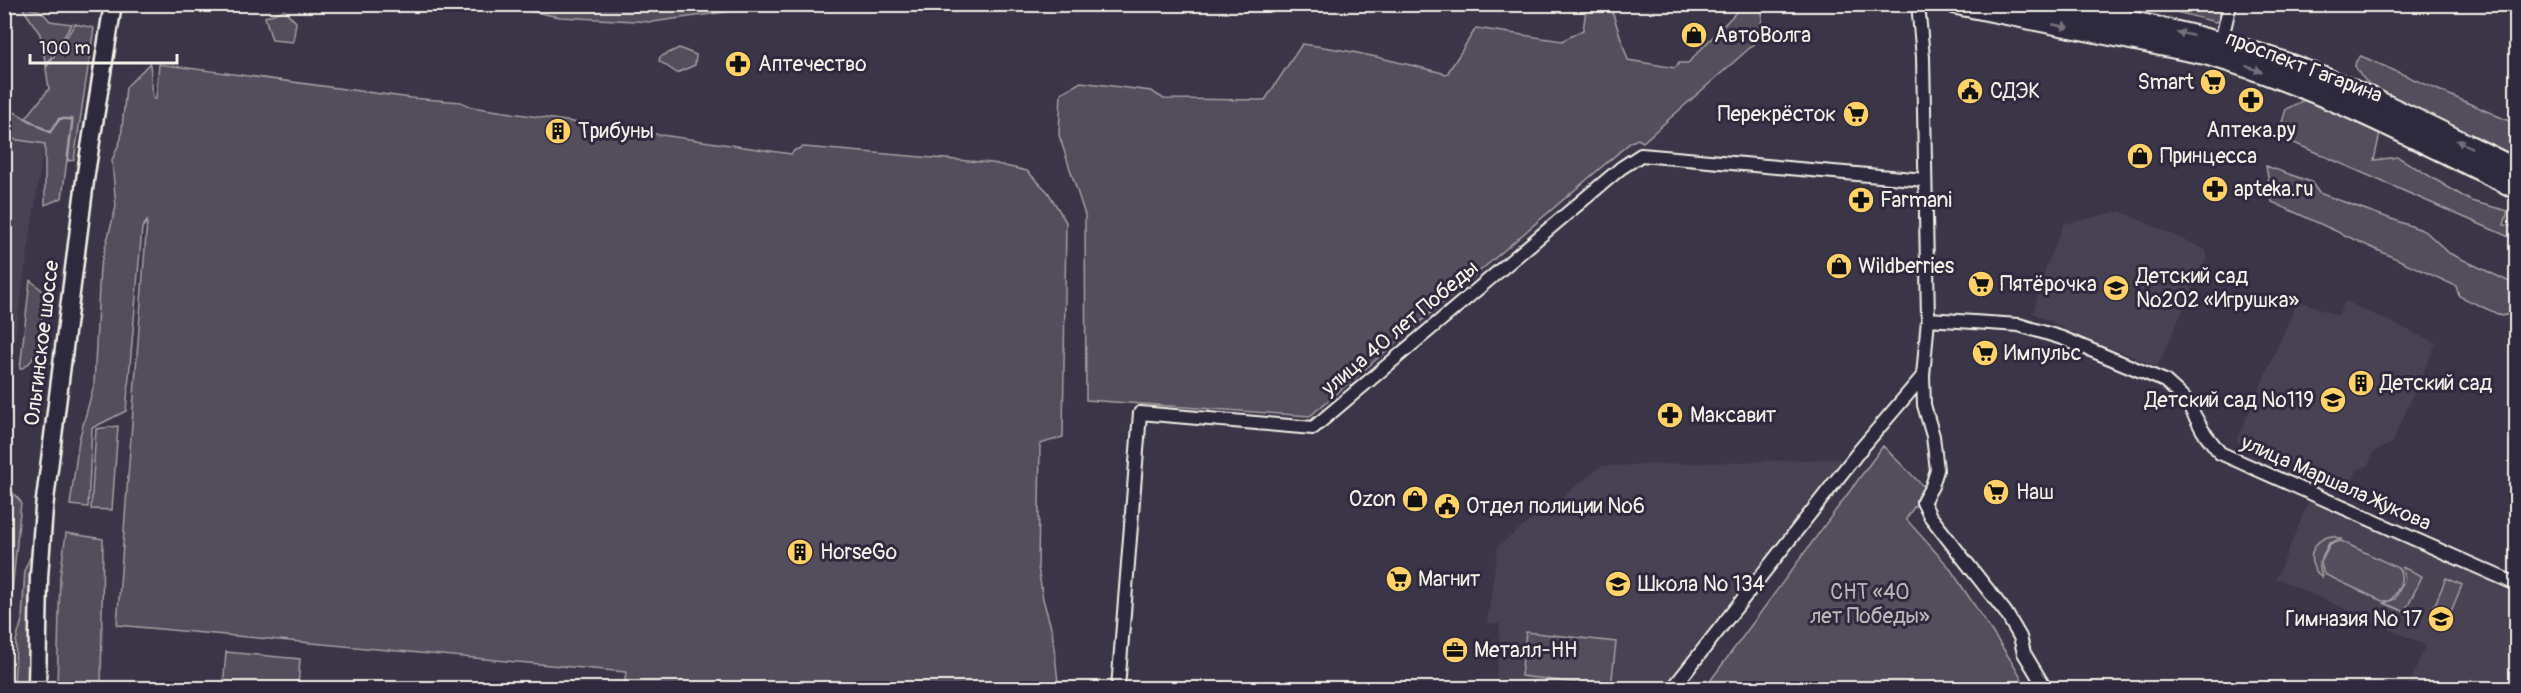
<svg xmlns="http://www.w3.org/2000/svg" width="2521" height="693" font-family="Pangolin,sans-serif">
<rect width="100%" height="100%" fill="#3b3647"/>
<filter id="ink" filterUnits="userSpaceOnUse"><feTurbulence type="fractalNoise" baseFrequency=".0167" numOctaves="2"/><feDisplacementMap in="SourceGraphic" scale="12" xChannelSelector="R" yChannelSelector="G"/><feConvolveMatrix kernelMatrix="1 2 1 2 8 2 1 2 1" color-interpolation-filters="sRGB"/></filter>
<g filter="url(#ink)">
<!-- built -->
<path fill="#484352" d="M 5,139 L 44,145 L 12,356 L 15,364 L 5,442 Z
M 2120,211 L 2206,250 L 2207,257 L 2157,367 L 2118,350 L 2111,351 L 2033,313 L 2047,264 L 2064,224 Z
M 2298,300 L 2338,316 L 2345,301 L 2436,343 L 2392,443 L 2373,452 L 2369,465 L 2357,470 L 2348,491 L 2240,444 L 2237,440 Z
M 1842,459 L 1662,688 L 1496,688 L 1500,624 L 1487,623 L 1498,546 L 1602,466 Z
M 2310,499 L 2516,593 L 2516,688 L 2408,688 L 2425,645 L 2276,578 Z"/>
<!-- green -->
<path fill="#534e5c" stroke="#a4a0a2" stroke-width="1.5" d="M 1587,4 L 1610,5 L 1628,60 L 1675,68 L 1679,63 L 1688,63 L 1743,5 L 1763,5 L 1760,39 L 1643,142 L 1638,139 L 1631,142 L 1310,416 L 1086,400 L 1085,215 L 1059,135 L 1061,93 L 1081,82 L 1151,91 L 1164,99 L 1265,100 L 1302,44 C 1352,50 1399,62 1447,74 L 1476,28 L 1562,41 L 1583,30 Z
M 497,5 L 777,4 L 777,5 L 652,22 L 560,17 Z
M 2168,5 L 2168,4 L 2223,5 L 2219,20 L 2215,22 L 2169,10 Z
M 22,7 L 41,11 L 50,21 L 72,24 L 46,66 L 40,34 Z
M 284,10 L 296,22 L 293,42 L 272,40 L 265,17 Z
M 75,24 L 94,28 L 74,160 L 68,161 L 73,119 L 59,118 L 50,132 L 26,118 L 49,89 L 46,68 Z
M 679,48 L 696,55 L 695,65 L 677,73 L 659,61 L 660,57 Z
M 2361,56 L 2516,124 L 2516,159 L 2417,111 C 2398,94 2366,92 2355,66 L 2356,61 Z
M 150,63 L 153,99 L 156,99 L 159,64 L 411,98 L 461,102 L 471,107 L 791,154 L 795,150 L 804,147 L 992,163 L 1027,171 L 1048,192 L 1066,222 L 1063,437 L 1040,444 L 1038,567 L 1043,599 L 1052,631 L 1058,681 L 1062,688 L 624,688 L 626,672 L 117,625 L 147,221 L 142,228 L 126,411 L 92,428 L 88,507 L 70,505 L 79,440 L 94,385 L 100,267 L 116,207 L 112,160 L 121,139 L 126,87 Z
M 2306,99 L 2380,133 L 2374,160 L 2398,157 L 2471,201 L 2508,211 L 2504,225 L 2516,227 L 2516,240 L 2278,136 L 2286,109 Z
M 4,110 L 13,111 L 50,133 L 60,119 L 72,120 L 62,198 L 45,205 L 45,144 L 5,138 Z
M 2266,166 L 2311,182 L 2319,193 L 2425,231 L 2449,253 L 2516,285 L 2516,309 L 2514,313 L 2502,316 L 2459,296 L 2456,286 L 2272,202 Z
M 30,280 L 44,292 C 42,314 44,362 20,369 Z
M 118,426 L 112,510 L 91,509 L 96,429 Z
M 1883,446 L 1926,489 L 1906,519 L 1949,567 L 2014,665 L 2027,688 L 1705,688 Z
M 6,485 L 21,502 L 5,662 L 4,494 Z
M 66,533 L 103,539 L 101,688 L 57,688 L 60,577 Z
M 2332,536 L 2341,539 L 2329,543 L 2319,563 L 2322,577 C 2304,564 2310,539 2332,536 Z
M 2341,541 L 2398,568 C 2406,577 2398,592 2390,601 L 2382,601 L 2324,574 L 2321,563 L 2330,544 Z
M 32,553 L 29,688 L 14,688 L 16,641 L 22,620 L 25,569 Z
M 2402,567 L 2422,576 L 2405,612 L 2384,603 L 2395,599 L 2405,579 Z
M 2446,578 L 2462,585 L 2445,626 L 2429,619 Z
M 1526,632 L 1616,642 L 1611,687 L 1521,676 Z
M 226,652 L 300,659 L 298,688 L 223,688 Z"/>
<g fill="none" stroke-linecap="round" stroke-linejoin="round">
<defs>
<path id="street" d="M 2221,42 L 2230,4
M 1928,319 L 2019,325 L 2062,338 L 2165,381 L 2186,400 L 2203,431 L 2220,453 L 2516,584
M 1923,376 L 1924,405 L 1933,436 L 1937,470 L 1932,486 L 1923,502 L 1930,516 L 2006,613 L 2020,637 L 2024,653 L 2045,688
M 1118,688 L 1140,413 L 1313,428 L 1621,168 L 1641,155 L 1925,180
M 1673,688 L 1860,450 L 1923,376 L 1928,319 L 1923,57 L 1918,4"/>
<path id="secondary" d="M 37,688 L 39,577 L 44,508 L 86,173 L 113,4"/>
<path id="primary" d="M 1957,4 L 2205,54 C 2314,85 2415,138 2516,188
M 2040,4 C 2118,19 2196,33 2271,58 C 2356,87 2436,130 2516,169"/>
</defs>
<!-- street casing -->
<use href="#street" stroke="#f4f1e8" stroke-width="16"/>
<!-- secondary casing -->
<use href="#secondary" stroke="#f4f1e8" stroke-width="21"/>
<!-- primary casing -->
<use href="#primary" stroke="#f4f1e8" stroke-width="24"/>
<!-- street -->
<use href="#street" stroke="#2f2a3d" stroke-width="12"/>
<!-- secondary -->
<use href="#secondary" stroke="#2f2a3d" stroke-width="16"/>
<!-- primary -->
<use href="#primary" stroke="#2f2a3d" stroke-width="20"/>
</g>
<!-- one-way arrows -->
<defs><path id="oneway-solid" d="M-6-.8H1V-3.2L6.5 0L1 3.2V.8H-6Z" transform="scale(1.5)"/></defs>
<g fill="#747079">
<use href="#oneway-solid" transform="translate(2061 26) rotate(11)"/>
<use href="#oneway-solid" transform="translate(2185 34) rotate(-168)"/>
<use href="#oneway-solid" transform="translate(2254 69) rotate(20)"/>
<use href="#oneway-solid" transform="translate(2464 144) rotate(-154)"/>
</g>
</g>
<!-- icons -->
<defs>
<symbol id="shop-disc" viewBox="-11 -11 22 22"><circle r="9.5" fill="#ffd166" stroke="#2f2a3d"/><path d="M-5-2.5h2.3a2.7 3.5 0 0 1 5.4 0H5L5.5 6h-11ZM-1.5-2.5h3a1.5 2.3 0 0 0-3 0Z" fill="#111"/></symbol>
<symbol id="pharmacy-disc" viewBox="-11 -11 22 22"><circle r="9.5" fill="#ffd166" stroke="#2f2a3d"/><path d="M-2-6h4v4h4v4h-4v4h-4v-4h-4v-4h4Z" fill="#111"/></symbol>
<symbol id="supermarket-disc" viewBox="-11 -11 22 22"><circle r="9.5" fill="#ffd166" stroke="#2f2a3d"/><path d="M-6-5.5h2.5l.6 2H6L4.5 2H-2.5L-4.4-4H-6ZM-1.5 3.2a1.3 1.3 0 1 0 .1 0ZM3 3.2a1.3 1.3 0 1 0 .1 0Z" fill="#111"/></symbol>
<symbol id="civic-disc" viewBox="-11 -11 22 22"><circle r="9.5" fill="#ffd166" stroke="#2f2a3d"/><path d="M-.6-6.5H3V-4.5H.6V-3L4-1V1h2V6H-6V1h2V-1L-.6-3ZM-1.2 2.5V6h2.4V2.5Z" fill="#111"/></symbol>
<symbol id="building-disc" viewBox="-11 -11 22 22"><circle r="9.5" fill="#ffd166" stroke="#2f2a3d"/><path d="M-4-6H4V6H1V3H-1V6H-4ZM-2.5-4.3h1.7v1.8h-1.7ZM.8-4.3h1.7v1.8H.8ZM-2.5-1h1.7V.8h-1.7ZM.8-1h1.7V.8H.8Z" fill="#111"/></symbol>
<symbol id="school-disc" viewBox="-11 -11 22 22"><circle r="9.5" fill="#ffd166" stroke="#2f2a3d"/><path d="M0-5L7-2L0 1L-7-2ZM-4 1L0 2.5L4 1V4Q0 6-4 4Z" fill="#111"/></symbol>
<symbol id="office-disc" viewBox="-11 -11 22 22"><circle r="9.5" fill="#ffd166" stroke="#2f2a3d"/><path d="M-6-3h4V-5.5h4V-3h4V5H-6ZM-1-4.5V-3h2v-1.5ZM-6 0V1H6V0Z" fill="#111"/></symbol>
</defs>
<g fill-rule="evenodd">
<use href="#shop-disc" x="1679" y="20" width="30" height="30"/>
<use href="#pharmacy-disc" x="723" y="49" width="30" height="30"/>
<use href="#supermarket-disc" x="2198" y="67" width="30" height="30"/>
<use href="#civic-disc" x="1955" y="76" width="30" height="30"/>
<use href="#pharmacy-disc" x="2236" y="85" width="30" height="30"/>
<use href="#supermarket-disc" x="1841" y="99" width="30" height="30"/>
<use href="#building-disc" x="543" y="116" width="30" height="30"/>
<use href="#shop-disc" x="2125" y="141" width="30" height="30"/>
<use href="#pharmacy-disc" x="2200" y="174" width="30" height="30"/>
<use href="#pharmacy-disc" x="1846" y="185" width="30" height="30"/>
<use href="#shop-disc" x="1824" y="251" width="30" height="30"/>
<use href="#supermarket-disc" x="1966" y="269" width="30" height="30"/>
<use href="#school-disc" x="2101" y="273" width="30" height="30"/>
<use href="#supermarket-disc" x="1970" y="338" width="30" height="30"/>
<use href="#building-disc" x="2346" y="368" width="30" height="30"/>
<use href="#school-disc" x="2318" y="385" width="30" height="30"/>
<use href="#pharmacy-disc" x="1655" y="400" width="30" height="30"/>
<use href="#supermarket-disc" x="1981" y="477" width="30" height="30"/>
<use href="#shop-disc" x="1400" y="484" width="30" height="30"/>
<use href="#civic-disc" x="1432" y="491" width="30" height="30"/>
<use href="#building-disc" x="785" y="537" width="30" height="30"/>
<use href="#supermarket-disc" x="1384" y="564" width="30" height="30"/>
<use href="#school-disc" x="1603" y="569" width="30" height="30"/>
<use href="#school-disc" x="2426" y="604" width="30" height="30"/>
<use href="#office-disc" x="1440" y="635" width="30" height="30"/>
</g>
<g text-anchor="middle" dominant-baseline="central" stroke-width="6" stroke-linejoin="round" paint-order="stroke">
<!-- poi labels -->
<g font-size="21" fill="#f4f1e8" stroke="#2f2a3d" text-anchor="start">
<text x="1714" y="35">АвтоВолга</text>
<text x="758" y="64">Аптечество</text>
<text x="2194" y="82" text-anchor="end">Smart</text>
<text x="1990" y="91">СДЭК</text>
<text x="1836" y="114" text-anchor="end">Перекрёсток</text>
<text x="2251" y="130" text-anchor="middle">Аптека.ру</text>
<text x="578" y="131">Трибуны</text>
<text x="2160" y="156">Принцесса</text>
<text x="2234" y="189">apteka.ru</text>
<text x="1880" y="200">Farmani</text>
<text x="1858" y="266">Wildberries</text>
<text x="2136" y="276">Детский сад<tspan x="2136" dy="24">№202 «Игрушка»</tspan></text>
<text x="2000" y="284">Пятёрочка</text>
<text x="2004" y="353">Импульс</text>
<text x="2380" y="383">Детский сад</text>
<text x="2314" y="400" text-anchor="end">Детский сад №119</text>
<text x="1690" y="415">Максавит</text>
<text x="2016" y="492">Наш</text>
<text x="1396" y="499" text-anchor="end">Ozon</text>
<text x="1466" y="506">Отдел полиции №6</text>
<text x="820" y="552">HorseGo</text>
<text x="1418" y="579">Магнит</text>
<text x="1638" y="584">Школа № 134</text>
<text x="2422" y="619" text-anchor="end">Гимназия № 17</text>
<text x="1474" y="650">Металл-НН</text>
</g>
<!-- street labels -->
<g font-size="21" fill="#f4f1e8" stroke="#2f2a3d">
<text transform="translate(2304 67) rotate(21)">проспект Гагарина</text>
<text transform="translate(1400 328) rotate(-40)">улица 40 лет Победы</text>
<text transform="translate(42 343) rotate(-83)">Ольгинское шоссе</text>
<text transform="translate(2336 483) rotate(24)">улица Маршала Жукова</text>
</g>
<!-- park labels -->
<g font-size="21" fill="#bcb8b7" stroke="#2f2a3d">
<text x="1870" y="592">СНТ «40<tspan x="1870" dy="24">лет Победы»</tspan></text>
</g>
</g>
<!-- margin -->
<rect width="2521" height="693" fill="none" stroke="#2f2a3d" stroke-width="24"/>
<rect x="12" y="12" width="2497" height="669" fill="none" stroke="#f4f1e8" stroke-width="2" filter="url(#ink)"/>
<!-- scale -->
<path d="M30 54v9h147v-9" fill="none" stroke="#f4f1e8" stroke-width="3"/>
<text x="39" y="54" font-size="18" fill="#f4f1e8" stroke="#2f2a3d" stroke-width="4.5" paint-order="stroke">100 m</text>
</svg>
